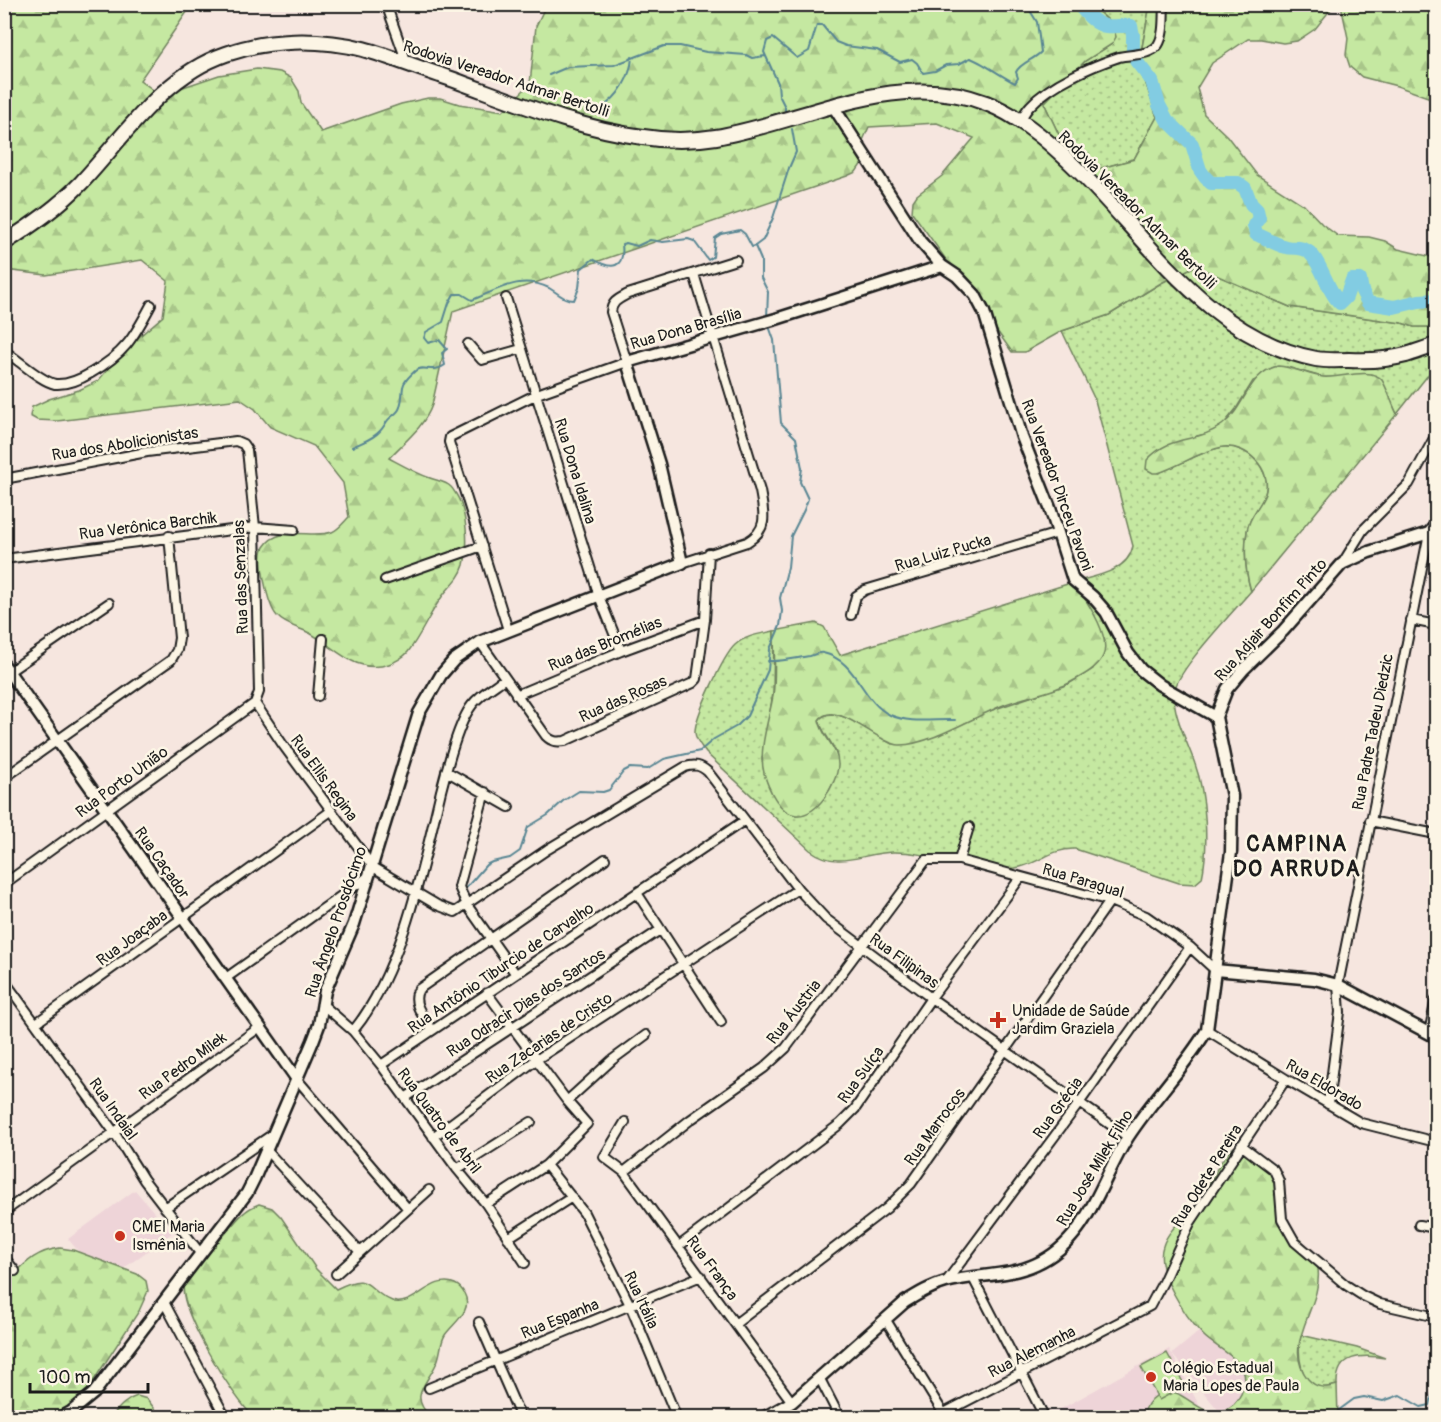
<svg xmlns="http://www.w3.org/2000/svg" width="1441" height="1422" font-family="Pangolin,sans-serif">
<defs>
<pattern id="grass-dots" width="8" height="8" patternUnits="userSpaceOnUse" patternTransform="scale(1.5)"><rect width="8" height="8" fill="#c5e8a1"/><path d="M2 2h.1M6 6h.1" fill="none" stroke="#a9c68a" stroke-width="1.8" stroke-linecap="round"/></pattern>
<pattern id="forest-firs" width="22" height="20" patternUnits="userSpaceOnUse" patternTransform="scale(1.5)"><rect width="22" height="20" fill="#c5e8a1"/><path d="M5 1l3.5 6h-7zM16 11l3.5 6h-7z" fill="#a9c68a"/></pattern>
</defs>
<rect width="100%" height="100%" fill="#f6e6df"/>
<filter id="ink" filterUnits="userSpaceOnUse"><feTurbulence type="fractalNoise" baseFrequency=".0167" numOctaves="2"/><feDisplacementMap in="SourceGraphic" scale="12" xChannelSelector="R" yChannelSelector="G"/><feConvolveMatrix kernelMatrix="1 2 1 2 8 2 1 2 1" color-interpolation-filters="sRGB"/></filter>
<g filter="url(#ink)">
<!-- built -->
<path fill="#eed4d8" d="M 135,1190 L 172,1233 L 105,1282 L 68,1239 Z
M 1213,1320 L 1265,1383 L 1224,1417 L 1172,1354 L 1199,1405 L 1177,1417 L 1051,1418 L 1050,1415 L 1169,1349 L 1172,1354 Z"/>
<!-- grass -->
<path fill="url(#grass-dots)" stroke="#70825e" stroke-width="1.5" d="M 1091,5 L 1150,5 L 1139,63 L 1157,117 L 1134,159 L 1098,169 L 1061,139 L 1044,103 L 1085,61 L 1112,44 L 1108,20 Z
M 1195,266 L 1290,307 L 1402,323 L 1414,327 L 1436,327 L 1436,365 L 1397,414 L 1381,380 L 1322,377 L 1287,367 L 1253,381 L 1236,409 L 1223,425 L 1210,433 L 1197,436 L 1158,473 C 1180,466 1200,451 1223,447 C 1247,444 1273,470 1265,494 C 1261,507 1249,516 1247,531 C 1244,551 1245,571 1251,591 C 1234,611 1180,667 1175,689 C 1170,710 1188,743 1195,764 C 1206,794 1209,846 1202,878 L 1195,884 L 1179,883 L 1075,849 C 1052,848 1037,865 1015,868 C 980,874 930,851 893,852 C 861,853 839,871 810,850 L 706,753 C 702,747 696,741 695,733 C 694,718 724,655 735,645 C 746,635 761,634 774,631 L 773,693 L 762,759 L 764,772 L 768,784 L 796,815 C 820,812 833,789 836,767 C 836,763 838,757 836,753 C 832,741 822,733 819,720 C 834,700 876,737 892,744 L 1054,689 L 1070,683 L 1093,669 L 1105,641 L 1086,601 L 1074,582 C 1095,576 1128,572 1133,546 L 1095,400 L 1062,331 L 1109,315 L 1161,283 Z
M 1301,1335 L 1357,1348 L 1385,1358 C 1362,1354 1336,1354 1337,1385 C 1333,1386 1327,1388 1323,1388 C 1299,1386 1297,1352 1301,1335 Z
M 27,1409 L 40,1411 L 56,1417 L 5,1418 L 5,1413 Z"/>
<!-- forest -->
<path fill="url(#forest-firs)" stroke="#70825e" stroke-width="1.5" d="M 1335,4 L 1315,29 L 1297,41 L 1283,43 L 1261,39 L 1248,39 L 1212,63 L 1197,88 L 1204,114 L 1227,136 L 1257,175 L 1304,205 L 1322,224 L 1338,236 L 1369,237 L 1385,241 L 1398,249 L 1436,258 L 1436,327 L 1414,327 L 1402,323 L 1290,307 L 1195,266 L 1161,283 L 1109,315 L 1062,331 L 1025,352 L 1012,352 L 912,212 L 913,201 L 917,195 L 942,176 L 974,138 L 937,123 L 869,127 L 860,147 L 862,163 L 856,172 L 847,176 L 453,311 L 432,405 C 424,427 405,441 389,458 C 402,465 416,473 430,478 C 437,481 445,481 451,487 C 453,489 454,491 456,494 C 467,511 469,545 464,565 C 460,578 452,584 444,594 C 430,612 422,634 408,652 C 404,657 395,662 389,664 C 357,675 337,649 313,635 C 301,628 286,626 277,616 C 268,606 257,558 264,547 C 278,524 312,539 332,532 C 338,530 344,522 349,517 L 343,483 L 314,446 L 270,427 L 255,409 L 240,399 L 57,421 L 37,420 L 30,416 L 32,407 L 49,399 L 79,390 L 98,381 L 125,349 L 163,316 L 168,281 L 142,260 L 46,275 L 5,270 L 5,5 L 196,5 L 187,12 L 140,80 L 160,95 L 219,75 L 257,69 L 280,72 L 291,78 L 299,91 L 301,103 L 321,132 L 401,104 L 428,98 L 440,98 L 459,104 L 503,111 L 530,84 L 536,26 L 546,5 L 1091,5 L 1113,25 L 1116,37 L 1112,44 L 1085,61 L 1044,103 L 1061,139 L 1098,169 L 1134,159 L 1157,117 L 1139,63 L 1150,5 Z
M 1341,5 L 1436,5 L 1436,100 L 1397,86 L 1362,77 L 1350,67 L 1346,55 L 1348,38 Z
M 1278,366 C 1294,367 1308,375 1323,377 C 1338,379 1371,366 1382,380 C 1388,390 1392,404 1397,414 L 1251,591 C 1245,571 1244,551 1247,531 C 1249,516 1260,507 1265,494 C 1273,470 1247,444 1223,447 C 1200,451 1180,466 1158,473 L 1153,473 L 1146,469 L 1147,460 C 1172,433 1196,444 1222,425 C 1246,408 1247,373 1278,366 Z
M 1074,582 C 1085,599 1112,636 1103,656 C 1098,668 1082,676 1071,682 C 1052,693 1027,696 1006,704 C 977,715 930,745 900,745 C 879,745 835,697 819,720 C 822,737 839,748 838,766 C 837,783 817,817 796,815 C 779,813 768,788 764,773 C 758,749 769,720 773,696 C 776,675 774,652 774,631 L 816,623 L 824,627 L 840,655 Z
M 1234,1147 C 1246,1153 1264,1161 1273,1172 C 1279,1179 1282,1209 1286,1220 C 1295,1239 1315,1247 1318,1269 C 1323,1307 1280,1344 1308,1379 C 1317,1389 1325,1388 1337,1385 L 1338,1417 L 1143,1418 C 1146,1398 1164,1385 1182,1396 C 1201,1407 1212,1422 1234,1404 C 1240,1398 1244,1388 1245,1380 C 1245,1358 1215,1348 1203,1335 C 1186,1317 1154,1270 1163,1246 C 1168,1229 1186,1217 1197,1204 C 1211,1185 1216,1162 1234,1147 Z
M 259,1204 L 272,1208 L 281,1217 L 316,1269 L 336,1289 C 373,1270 364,1290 392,1301 C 413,1309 432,1273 455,1284 C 459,1286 462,1289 464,1293 C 474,1311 453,1323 445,1335 C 440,1343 441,1353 437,1362 C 428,1384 407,1395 431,1417 L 255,1418 C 234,1400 176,1308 184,1282 C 189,1266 208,1253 219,1241 C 233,1226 240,1211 259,1204 Z
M 60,1248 L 73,1250 L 137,1274 L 146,1281 L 148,1291 L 139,1311 L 70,1417 L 56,1417 L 40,1411 L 27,1409 L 5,1413 L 5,1283 C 23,1266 34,1251 60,1248 Z
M 137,1396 L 147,1399 L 161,1417 L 111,1417 C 119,1408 125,1400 137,1396 Z"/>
<!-- pitch -->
<path fill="#c5e8a1" stroke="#70825e" stroke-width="1.5" d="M 1167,1353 L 1185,1386 L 1159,1400 L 1141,1367 Z"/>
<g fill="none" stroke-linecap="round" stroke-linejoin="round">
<!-- stream -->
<path stroke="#598693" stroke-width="2" d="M 549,75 L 568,67 L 614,65 L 664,46 L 680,46 L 706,52 L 746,55 L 752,58 L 765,56
M 601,108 C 618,98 631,77 632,57
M 785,116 L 785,107 L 779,95 L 778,83 L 764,52 L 767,41 L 773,38 L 797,58 L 809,51 L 817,25 L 822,25 L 836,42 L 846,46 L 877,50 L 900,62 L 912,59 L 917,63 L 923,73 L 935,71 L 946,65 L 959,64 L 970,58 C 981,61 1002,77 1015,83 L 1018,78 L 1016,72 C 1021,62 1034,60 1041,52 L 1037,22 L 1026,4
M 755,246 L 763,240 L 773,218 L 789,168 L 796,152 L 792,129
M 352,447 C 362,442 372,440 380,431 C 383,428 385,424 388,420 C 392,415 398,414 400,407 C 406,388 396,388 415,371 C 422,364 434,374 445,365 L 442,353 L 447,349 L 439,340 L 428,343 L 424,338 L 426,332 L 443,322 L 449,303 L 454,294 L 462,294 L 472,300 C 498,290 520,274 549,288 C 558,293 564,300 574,300 L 579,288 L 581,269 L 593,259 C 612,270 625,269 622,244 L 626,243 L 637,246 L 650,240 L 663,242 L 688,239 L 694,241 L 708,260 L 713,257 L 715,238 L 721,234 L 740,230 L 745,234 L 752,247 L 755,246 L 761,260 L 761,278 L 768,292 L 767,317
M 768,661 C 782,662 796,658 810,656 C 815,655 817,652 823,653 C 857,660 861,701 890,715 C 910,724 934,719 955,720
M 466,888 L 486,865 L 492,862 L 510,858 L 520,851 L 528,827 L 548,815 L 563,801 L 579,791 L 603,792 L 609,790 L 624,771 L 630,768 L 648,769 L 664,759 L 700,751 L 714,739 L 737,726 L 747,716 L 768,670 L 770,649 L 780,626 L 782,611 L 780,598 L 788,567 L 791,536 L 804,510 L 808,499 L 800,482 L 802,468 L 796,438 L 781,423 L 774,340 L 770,329
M 1335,1418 L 1339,1410 L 1354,1399 L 1364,1397 L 1383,1401 L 1400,1395 L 1421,1407 L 1430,1405 L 1436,1379"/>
<!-- river -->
<path stroke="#82cce2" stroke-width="14" d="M 1078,4 C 1085,12 1095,25 1106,26 C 1114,27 1122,25 1131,26 L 1133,35 L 1133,51
M 1136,61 L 1152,81 L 1159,105 L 1167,120 L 1192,144 L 1200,170 L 1205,177 L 1211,183 L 1238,183 L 1245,188 L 1251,204 L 1257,210 L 1259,218 L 1254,225 L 1256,234 C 1266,238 1276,245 1286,247 C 1294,249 1302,246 1309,252 C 1323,265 1328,293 1340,303 L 1346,297 L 1352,280 L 1360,280 L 1362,291 L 1368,303 L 1394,307 L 1419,301 L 1436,300"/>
<defs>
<path id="street" d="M 386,4 L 407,63
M 1020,121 C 1023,116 1026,110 1030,106 C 1050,84 1092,66 1119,57 C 1130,54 1150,56 1158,45 C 1165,34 1163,17 1164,4
M 506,298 L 599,596 L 621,651
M 468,344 L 482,360 L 521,349
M 4,351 C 19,360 40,381 55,384 C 67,385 81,379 91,373 C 124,354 133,339 151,305
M 4,479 L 147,452 L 236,441 L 243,444 L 247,450 L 255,527 L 259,692 L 255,703
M 4,559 L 255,527 L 294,530
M 682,563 L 747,542 C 769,529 764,514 760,491 L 694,274
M 1342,564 L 1363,530 L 1409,484 L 1433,440
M 385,580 L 482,546
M 851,615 L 856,596 L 865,590 L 1058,533
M 1411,620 L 1436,625
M 508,630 L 449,442 L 450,437 L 537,394 L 627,362 L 611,312 C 612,301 619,299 628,294 L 736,260
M 480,642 L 546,736 C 552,742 557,742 565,741 L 693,683 L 697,679 L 705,620 L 709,553
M 7,673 L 109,603
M 516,695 L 621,651 L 705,620
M 318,696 L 323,639
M 255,703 L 283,745 L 373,867 L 437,905 L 455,912 L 548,849 L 685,767 C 695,764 700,765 708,772 L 798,889 L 826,919 L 931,998 L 1128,1137
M 446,771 L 509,807
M 4,778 L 171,660 L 177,650 L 179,638 L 169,536
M 485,792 L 459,887 L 467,905 L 515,973
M 1370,821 L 1436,834
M 959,860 L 969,827
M 4,884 L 255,703
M 637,893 L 721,1022
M 226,978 L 369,876
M 4,980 L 114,1132 L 144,1180 L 200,1253
M 322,1004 L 353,1031 L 381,1065 L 457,1169 L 486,1204 L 525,1263
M 36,1023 L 331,811
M 432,1030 C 425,1018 410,1003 419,989 L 605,859
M 1207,1030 L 1286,1079 L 1361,1123 L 1436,1142
M 353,1031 C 402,972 423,865 441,791 C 447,768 458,723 472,705 C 480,694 493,687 504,679
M 1429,1033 L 1436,999
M 381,1065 L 745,820
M 296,1078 L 408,1209
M 405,1098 L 660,930
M 567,1101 L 612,1060 L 646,1035
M 1328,1104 L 1340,1012 L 1338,985 L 1429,533
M 625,1122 L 604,1157 L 624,1172 L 792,1402
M 433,1137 L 536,1060 L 798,889
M 1241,1145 L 1274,1170 L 1279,1181 L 1282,1219 L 1295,1242 L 1346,1285 L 1363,1296 L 1380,1304 L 1436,1317
M 268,1152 L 360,1252
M 546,1165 L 584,1213 L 630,1305 L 677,1418
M 457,1169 L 531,1122
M 624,1172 L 690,1120 L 764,1068 L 786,1048 L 926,860 L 959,860 L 1110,901 L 1146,916 L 1190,947 L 1215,970
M 486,1204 L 546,1165 L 587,1124 L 567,1101 L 487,993
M 165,1208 L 273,1134
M 4,1212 L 260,1027
M 1419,1225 L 1436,1228
M 508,1238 L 572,1197
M 679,1246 L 840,1124 L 855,1109 L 931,998 L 1021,877
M 4,1257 L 15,1271
M 336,1274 L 429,1190
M 973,1278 L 1045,1418
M 946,1282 L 1080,1102 L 1190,947
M 164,1302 L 226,1418
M 886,1320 L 945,1416
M 479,1322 L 521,1418
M 735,1324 L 887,1208 L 911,1184 L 1110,901
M 820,1379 L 840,1418
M 429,1388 L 701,1276
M 944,1413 L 1150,1306 L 1163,1282 L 1190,1223 L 1286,1079"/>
<path id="secondary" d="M 833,106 L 920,241 L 942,266 L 957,276 L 975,295 L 984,312 L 1022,437 L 1050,508 L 1073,580 L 1093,597 L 1106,612 L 1128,653 L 1141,670 L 1160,685 L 1216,717
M 4,665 L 296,1078
M 1215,970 L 1314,979 L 1338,985 L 1436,1037
M 60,1418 L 71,1412 L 94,1393 L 247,1193 L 254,1179 L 313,1041 L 319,1025 L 325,991 L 354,924 L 419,713 L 441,675 L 454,660 L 480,642 L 682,563 L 659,464 L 627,362 L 776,319 L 942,266
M 763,1418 L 792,1402 L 905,1302 C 918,1294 931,1286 946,1282 C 975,1274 1008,1277 1036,1264 C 1088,1241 1100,1181 1128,1137 C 1152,1100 1184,1068 1207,1030 L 1231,852 L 1232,796 L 1216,717 L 1227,689 L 1243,670 L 1283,631 L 1342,564 L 1369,552 L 1429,533 L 1436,524"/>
<path id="highway" d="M 4,243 C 32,225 58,207 81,183 C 125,136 162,76 226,54 C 269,39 318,38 363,49 C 389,56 415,67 440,75 C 506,98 573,128 643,137 C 667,141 692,141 716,137 C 804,122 896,68 986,103 C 1023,117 1056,148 1084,176 C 1152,245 1214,340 1316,359 C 1327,361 1338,360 1349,360 C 1368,361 1387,360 1406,355 C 1416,352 1426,348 1436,345"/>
</defs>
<!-- street casing -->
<use href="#street" stroke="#1c1c1c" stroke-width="12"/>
<!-- secondary casing -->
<use href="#secondary" stroke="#1c1c1c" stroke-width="15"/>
<!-- highway casing -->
<use href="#highway" stroke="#1c1c1c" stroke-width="18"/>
<!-- street -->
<use href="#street" stroke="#fcf5e5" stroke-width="8"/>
<!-- secondary -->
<use href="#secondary" stroke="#fcf5e5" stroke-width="10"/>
<!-- highway -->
<use href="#highway" stroke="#fcf5e5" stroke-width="14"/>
</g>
</g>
<!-- markers -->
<g fill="#c8321e" stroke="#fcf5e5" stroke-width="2">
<path d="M995 1011h6v6h6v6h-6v6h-6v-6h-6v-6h6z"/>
<circle cx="120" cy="1236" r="6"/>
<circle cx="1151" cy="1377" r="6"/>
</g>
<g text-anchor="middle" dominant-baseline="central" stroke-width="5" stroke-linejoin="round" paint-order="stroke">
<!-- street labels -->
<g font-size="16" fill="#1c1c1c" stroke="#fcf5e5">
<text transform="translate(506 79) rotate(18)">Rodovia Vereador Admar Bertolli</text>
<text transform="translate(1137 210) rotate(45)">Rodovia Vereador Admar Bertolli</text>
<text transform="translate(686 329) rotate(-16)">Rua Dona Brasília</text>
<text transform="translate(125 444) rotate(-9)">Rua dos Abolicionistas</text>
<text transform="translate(575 471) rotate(73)">Rua Dona Idalina</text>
<text transform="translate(1057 485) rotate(70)">Rua Vereador Dirceu Pavoni</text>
<text transform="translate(148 526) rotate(-7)">Rua Verônica Barchik</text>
<text transform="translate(943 553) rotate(-16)">Rua Luiz Pucka</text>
<text transform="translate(241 577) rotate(-92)">Rua das Senzalas</text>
<text transform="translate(1271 620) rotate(-48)">Rua Adjair Bonfim Pinto</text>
<text transform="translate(605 644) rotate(-22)">Rua das Bromélias</text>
<text transform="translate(623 699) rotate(-24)">Rua das Rosas</text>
<text transform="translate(1373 732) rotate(-79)">Rua Padre Tadeu Diedzic</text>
<text transform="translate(324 778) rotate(54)">Rua Ellis Regina</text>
<text transform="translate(122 782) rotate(-36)">Rua Porto União</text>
<text transform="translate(162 863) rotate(55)">Rua Caçador</text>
<text transform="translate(1083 881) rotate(17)">Rua Paragual</text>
<text transform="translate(336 922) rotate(-71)">Rua Ângelo Prosdócimo</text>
<text transform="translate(132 938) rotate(-36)">Rua Joaçaba</text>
<text transform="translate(904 961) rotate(36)">Rua Filipinas</text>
<text transform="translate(501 968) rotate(-34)">Rua Antônio Tiburcio de Carvalho</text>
<text transform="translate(526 1003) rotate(-33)">Rua Odracir Dias dos Santos</text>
<text transform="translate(794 1012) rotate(-52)">Rua Áustria</text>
<text transform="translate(549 1038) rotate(-34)">Rua Zacarias de Cristo</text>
<text transform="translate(183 1066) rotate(-36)">Rua Pedro Milek</text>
<text transform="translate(861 1075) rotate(-54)">Rua Suíça</text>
<text transform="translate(1324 1085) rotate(30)">Rua Eldorado</text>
<text transform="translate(1058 1108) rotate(-54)">Rua Grécia</text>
<text transform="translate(113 1109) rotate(55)">Rua Indaial</text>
<text transform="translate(439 1121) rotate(53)">Rua Quatro de Abril</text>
<text transform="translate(935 1127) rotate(-54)">Rua Marrocos</text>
<text transform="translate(1095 1168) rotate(-59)">Rua José Milek Filho</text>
<text transform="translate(1207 1176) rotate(-58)">Rua Odete Pereira</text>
<text transform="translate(712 1268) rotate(54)">Rua França</text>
<text transform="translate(641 1300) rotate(65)">Rua Itália</text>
<text transform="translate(560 1319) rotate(-22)">Rua Espanha</text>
<text transform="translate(1032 1352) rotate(-27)">Rua Alemanha</text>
</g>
<!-- poi labels -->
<g font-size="16" fill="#1c1c1c" stroke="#fcf5e5" text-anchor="start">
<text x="1012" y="1011">Unidade de Saúde<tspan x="1012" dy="18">Jardim Graziela</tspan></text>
<text x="132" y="1227">CMEI Maria<tspan x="132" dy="18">Ismênia</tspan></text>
<text x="1163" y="1368">Colégio Estadual<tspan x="1163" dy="18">Maria Lopes de Paula</tspan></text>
</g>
<!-- district labels -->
<g font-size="22" font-weight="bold" letter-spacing="1.5" fill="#1c1c1c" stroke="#fcf5e5">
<text x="1297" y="844">CAMPINA<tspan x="1297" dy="25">DO ARRUDA</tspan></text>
</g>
</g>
<!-- margin -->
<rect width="1441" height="1422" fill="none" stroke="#fcf5e5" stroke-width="24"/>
<rect x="12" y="12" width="1417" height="1398" fill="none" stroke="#1c1c1c" stroke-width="2" filter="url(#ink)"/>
<!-- scale -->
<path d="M30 1383v9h118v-9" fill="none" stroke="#1c1c1c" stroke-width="3"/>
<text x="39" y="1383" font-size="18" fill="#1c1c1c" stroke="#fcf5e5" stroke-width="4.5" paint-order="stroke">100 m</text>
</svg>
